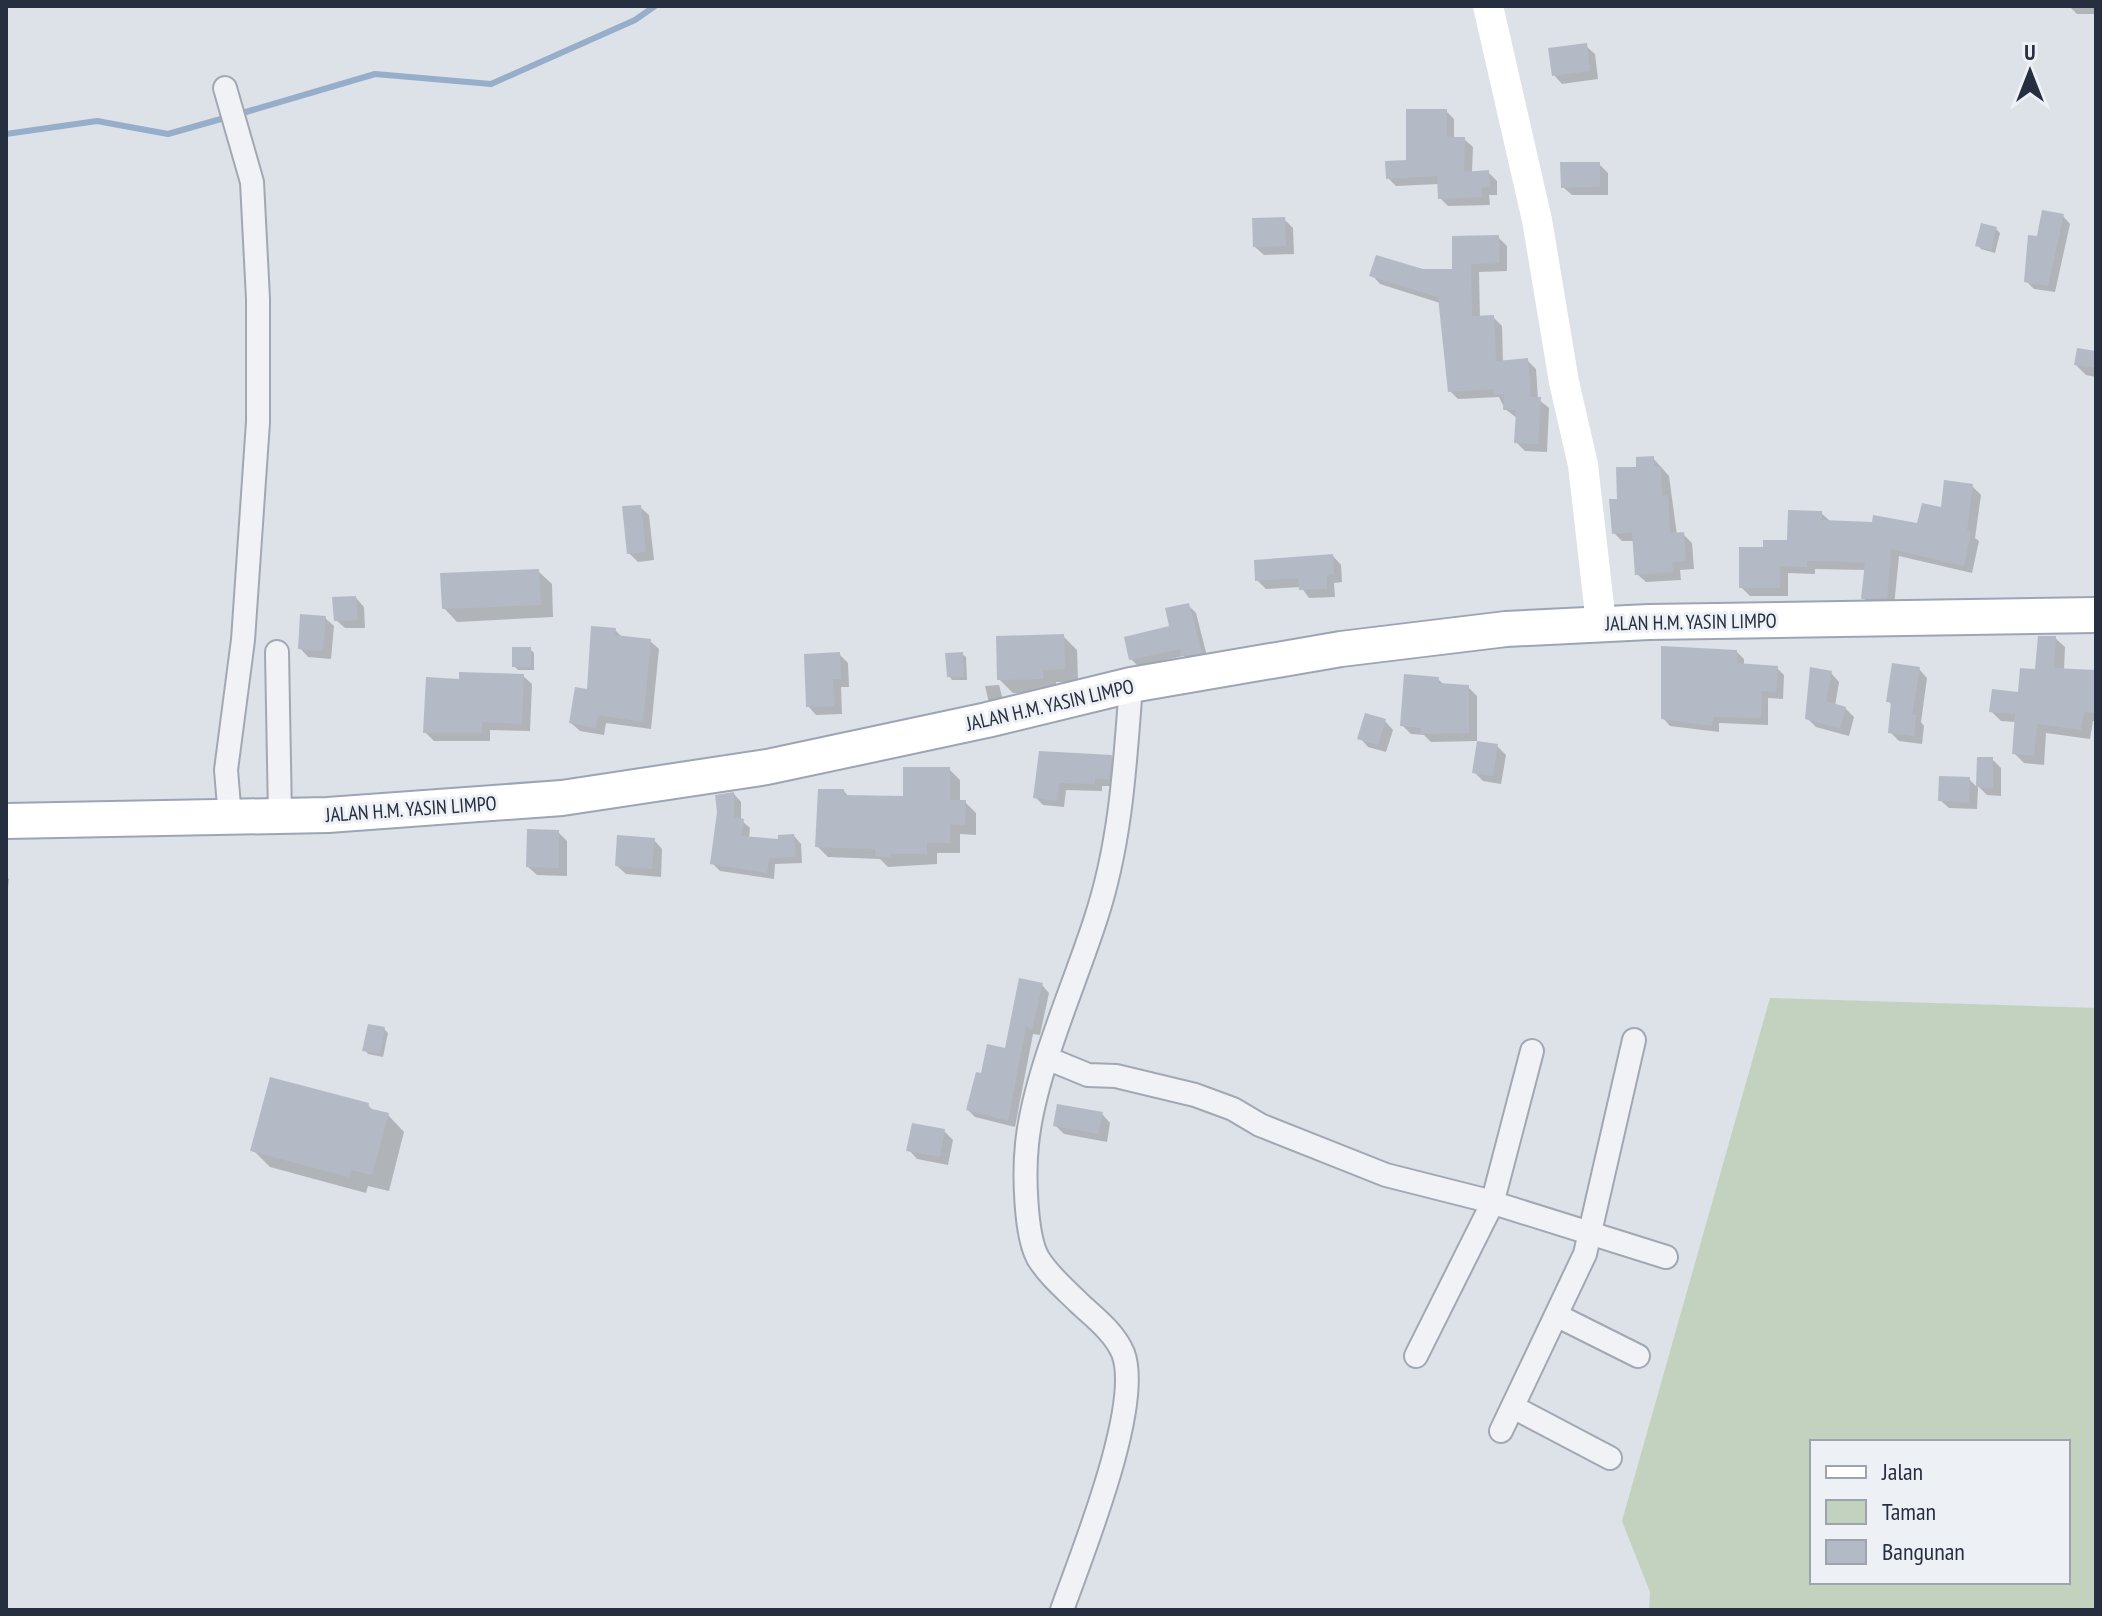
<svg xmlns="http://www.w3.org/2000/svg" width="2102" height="1616" font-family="'PT Sans Narrow',sans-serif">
<rect width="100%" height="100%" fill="#dde1e8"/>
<!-- green -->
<path fill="#c3d2be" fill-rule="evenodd" d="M 1770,998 L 2096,1008 L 2096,1610 L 1649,1610 L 1650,1592 L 1622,1521 ZM 1812,1442 L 2068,1442 L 2068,1582 L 1812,1582 Z"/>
<!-- shadow -->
<path fill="#0003" d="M 2069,6 L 2096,6 L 2096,14 L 2077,14 Z
M 1586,46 L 1595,54 L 1598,79 L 1562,84 L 1554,75 Z
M 1446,111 L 1454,119 L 1454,139 L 1464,139 L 1473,147 L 1472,173 L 1488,172 L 1497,181 L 1497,195 L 1489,195 L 1490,205 L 1448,206 L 1440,198 L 1439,184 L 1396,186 L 1388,178 L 1408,162 Z
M 1599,164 L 1608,173 L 1608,195 L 1572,195 L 1563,187 Z
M 2063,216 L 2070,224 L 2055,292 L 2034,289 L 2026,281 L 2038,239 Z
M 1284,219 L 1293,228 L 1294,254 L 1264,255 L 1255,247 Z
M 1996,229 L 2000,233 L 1995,253 L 1981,249 L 1978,245 Z
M 1498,237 L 1507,246 L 1507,271 L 1479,272 L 1480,318 L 1493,317 L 1502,326 L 1503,362 L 1527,360 L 1536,369 L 1538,399 L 1549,408 L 1547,452 L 1525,451 L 1516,442 L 1517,418 L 1505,409 L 1499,397 L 1458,399 L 1450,391 L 1440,303 L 1380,284 L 1372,275 L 1454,271 Z
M 2096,354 L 2096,377 L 2086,375 L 2076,365 Z
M 1653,458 L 1669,476 L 1677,535 L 1683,534 L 1692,543 L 1694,569 L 1680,570 L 1681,580 L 1646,582 L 1637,574 L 1634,541 L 1622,541 L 1614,533 L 1619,500 L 1638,469 Z
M 1972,486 L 1981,495 L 1975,538 L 1979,541 L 1972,573 L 1899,556 L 1894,606 L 1872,606 L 1863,598 L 1866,570 L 1815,569 L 1815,574 L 1788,573 L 1788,596 L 1750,596 L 1741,587 L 1765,549 L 1788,542 L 1821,513 L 1830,521 L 1919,525 Z
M 640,507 L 649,515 L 654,560 L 638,562 L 629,553 Z
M 1333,556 L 1341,565 L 1342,582 L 1334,583 L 1335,597 L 1309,598 L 1301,587 L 1266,589 L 1257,580 Z
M 538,571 L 552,584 L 553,617 L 457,622 L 444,608 Z
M 356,598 L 364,607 L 365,628 L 345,628 L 336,620 Z
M 1188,605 L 1196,613 L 1208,660 L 1191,663 L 1184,656 L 1138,666 L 1131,659 L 1171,628 Z
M 325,618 L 334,626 L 331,659 L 308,657 L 300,648 Z
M 615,630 L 623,638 L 650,641 L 659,649 L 651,729 L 606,723 L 604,735 L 580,731 L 571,723 Z
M 1063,636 L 1077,650 L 1078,682 L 1056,682 L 1056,692 L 1013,693 L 999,679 Z
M 2055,638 L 2065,647 L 2064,670 L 2094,672 L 2096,665 L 2096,721 L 2093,721 L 2090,739 L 2046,733 L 2044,765 L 2024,763 L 2014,753 L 2016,722 L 2001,721 L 1991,711 L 2020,694 Z
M 530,649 L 534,653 L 534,670 L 518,670 L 514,666 Z
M 1737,652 L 1744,659 L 1744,665 L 1777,668 L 1784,675 L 1783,699 L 1768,698 L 1768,725 L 1719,723 L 1719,732 L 1670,726 L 1663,718 Z
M 839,654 L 848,663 L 849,687 L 841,687 L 842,714 L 816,715 L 808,706 Z
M 962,654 L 966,657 L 967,680 L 952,680 L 949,676 Z
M 1919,669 L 1927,678 L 1921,722 L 1924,726 L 1922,744 L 1899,741 L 1890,732 L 1893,706 L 1888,701 Z
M 1831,673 L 1839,682 L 1835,706 L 1845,708 L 1854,717 L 1849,736 L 1816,727 L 1807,718 Z
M 523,676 L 532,684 L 530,731 L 490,730 L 490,741 L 434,741 L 425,732 L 461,681 Z
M 1438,679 L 1445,686 L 1468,687 L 1477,696 L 1477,741 L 1431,742 L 1424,735 L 1411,734 L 1402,725 Z
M 999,685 L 1003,700 L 989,703 L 985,686 Z
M 1385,721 L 1393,730 L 1386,752 L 1368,747 L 1360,738 Z
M 1497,746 L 1506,755 L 1501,784 L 1483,781 L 1474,772 Z
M 1041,753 L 1111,757 L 1118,764 L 1116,786 L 1102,786 L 1102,791 L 1066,790 L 1064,807 L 1043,805 L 1035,797 Z
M 1992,759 L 2001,768 L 2001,796 L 1987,795 L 1978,786 Z
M 949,769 L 960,780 L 960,802 L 965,802 L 976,813 L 976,835 L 960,834 L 960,853 L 937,853 L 937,864 L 888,867 L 880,859 L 828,857 L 817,846 L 844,791 L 849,797 L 905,798 Z
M 1969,779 L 1978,788 L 1977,809 L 1949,808 L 1940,800 Z
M 734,794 L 741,802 L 741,820 L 750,828 L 749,838 L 780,841 L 794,836 L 801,844 L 802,863 L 775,864 L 774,879 L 720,871 L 712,863 Z
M 558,832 L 567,841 L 567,876 L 537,875 L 528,867 Z
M 654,840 L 662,849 L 661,877 L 626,874 L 617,866 Z
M 6,876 L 9,879 L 6,903 Z
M 1042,985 L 1049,993 L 1040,1035 L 1033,1034 L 1015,1127 L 975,1117 L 968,1110 L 1007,1050 Z
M 384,1029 L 388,1033 L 383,1057 L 368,1054 L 365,1050 Z
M 368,1105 L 374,1112 L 388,1115 L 404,1132 L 389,1191 L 368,1186 L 366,1193 L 270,1167 L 253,1150 Z
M 1102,1114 L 1110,1123 L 1107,1142 L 1064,1134 L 1055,1125 Z
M 944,1131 L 953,1140 L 948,1165 L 917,1159 L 909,1150 Z"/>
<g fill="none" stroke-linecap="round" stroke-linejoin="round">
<!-- stream -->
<path stroke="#96aeca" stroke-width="6" d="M 239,114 L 375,74 L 491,84 L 635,20 L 655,6
M 6,134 L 97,121 L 168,134 L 228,117"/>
</g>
<!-- building -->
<path fill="#b4bac5" d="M 1587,43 L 1590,71 L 1552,76 L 1548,48 Z
M 1406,109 L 1447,109 L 1447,137 L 1465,137 L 1464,172 L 1489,170 L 1490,187 L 1482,188 L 1482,197 L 1438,199 L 1437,176 L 1386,179 L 1385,161 L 1406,160 Z
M 1560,162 L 1600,162 L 1600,187 L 1561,188 Z
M 2042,210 L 2064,214 L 2048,286 L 2024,282 L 2028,235 L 2037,236 Z
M 1285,217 L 1286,246 L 1253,247 L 1252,218 Z
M 1981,223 L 1997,227 L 1991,250 L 1975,246 Z
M 1499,235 L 1499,263 L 1471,264 L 1472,316 L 1494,315 L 1496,361 L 1528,358 L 1531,397 L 1541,397 L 1538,444 L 1514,443 L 1516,410 L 1503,410 L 1504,394 L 1493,395 L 1493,389 L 1448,392 L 1438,297 L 1369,276 L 1376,255 L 1423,269 L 1452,269 L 1452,236 Z
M 2077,348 L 2096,351 L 2096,368 L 2074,365 Z
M 1654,456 L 1654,466 L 1661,466 L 1662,496 L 1668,495 L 1670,533 L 1684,532 L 1686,561 L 1672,562 L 1673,572 L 1635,575 L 1632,532 L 1612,534 L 1609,499 L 1617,499 L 1616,467 L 1636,467 L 1636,457 Z
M 1944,480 L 1973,484 L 1967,530 L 1971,531 L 1964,566 L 1891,549 L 1887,598 L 1861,599 L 1865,562 L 1807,561 L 1807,567 L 1780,566 L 1780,588 L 1739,588 L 1739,547 L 1763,547 L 1763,540 L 1787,540 L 1788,510 L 1822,511 L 1822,520 L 1872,522 L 1873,515 L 1917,523 L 1922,503 L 1941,507 Z
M 641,505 L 646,552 L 627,554 L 622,506 Z
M 1333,554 L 1334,574 L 1327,575 L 1327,589 L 1299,590 L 1298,578 L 1255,581 L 1254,560 Z
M 539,569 L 541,605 L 442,609 L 440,573 Z
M 356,596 L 358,620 L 334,621 L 332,597 Z
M 1189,603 L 1202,653 L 1181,656 L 1180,649 L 1129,660 L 1124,637 L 1169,626 L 1165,608 Z
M 300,614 L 326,616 L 323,651 L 298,649 Z
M 591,626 L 616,628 L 615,635 L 651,639 L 643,722 L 598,715 L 596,728 L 569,723 L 575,687 L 587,689 Z
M 1064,634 L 1065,669 L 1043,670 L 1043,679 L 997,680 L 996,636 Z
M 2038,636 L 2056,636 L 2054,668 L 2096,670 L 2096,713 L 2084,712 L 2081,730 L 2037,724 L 2034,756 L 2012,754 L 2015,714 L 1989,712 L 1992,689 L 2018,692 L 2020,668 L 2035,669 Z
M 1661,646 L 1737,650 L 1737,663 L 1778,666 L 1776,692 L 1762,691 L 1761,718 L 1713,717 L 1712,726 L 1661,719 Z
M 512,647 L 531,647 L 531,667 L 512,667 Z
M 840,652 L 841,679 L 833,679 L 834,706 L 806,707 L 804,654 Z
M 963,652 L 964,677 L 947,677 L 945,653 Z
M 1892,663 L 1920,667 L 1912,715 L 1916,715 L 1914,736 L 1888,733 L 1891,702 L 1886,702 Z
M 1810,667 L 1832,671 L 1826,701 L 1846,707 L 1840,729 L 1805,719 Z
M 459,672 L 524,674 L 522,724 L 482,722 L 482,733 L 423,733 L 426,677 L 459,679 Z
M 1404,674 L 1439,677 L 1438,683 L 1469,685 L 1469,733 L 1420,734 L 1421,728 L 1400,726 Z
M 1365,713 L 1386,719 L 1378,745 L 1357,739 Z
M 1477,741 L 1498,744 L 1493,776 L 1472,773 Z
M 1039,751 L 1112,755 L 1109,779 L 1095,779 L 1095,784 L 1059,783 L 1057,801 L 1033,798 Z
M 1977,757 L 1993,757 L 1993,788 L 1976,787 Z
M 903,767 L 950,767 L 950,800 L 966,800 L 965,825 L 950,824 L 950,843 L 927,843 L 927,854 L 891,854 L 890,857 L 875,857 L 875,849 L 815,847 L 818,789 L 844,789 L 844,795 L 903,796 Z
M 1939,776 L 1970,777 L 1969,802 L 1938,801 Z
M 734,792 L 734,817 L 744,819 L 741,836 L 778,839 L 778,835 L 794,834 L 796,857 L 769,858 L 767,873 L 710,864 L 717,812 L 715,795 Z
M 527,829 L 559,830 L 559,868 L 526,867 Z
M 617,835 L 655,838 L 652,869 L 615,866 Z
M 1019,978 L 1043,983 L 1032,1029 L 1026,1027 L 1008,1121 L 966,1110 L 976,1072 L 981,1073 L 987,1044 L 1005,1048 Z
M 368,1024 L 385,1027 L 380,1054 L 362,1051 Z
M 270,1077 L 369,1103 L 368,1108 L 389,1113 L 372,1175 L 351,1170 L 349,1177 L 250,1151 Z
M 1057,1104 L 1103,1112 L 1098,1134 L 1053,1126 Z
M 912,1123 L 945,1129 L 940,1157 L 906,1151 Z"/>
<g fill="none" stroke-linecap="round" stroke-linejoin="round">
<defs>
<path id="street" d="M 225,88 L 252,182 L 258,299 L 258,422 L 243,640 L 226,770 L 230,818
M 277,652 L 280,816
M 1049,1059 L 1088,1075 L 1116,1076 L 1195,1095 L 1233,1109 L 1260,1125 L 1386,1175 L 1481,1199 L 1666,1257
M 1556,1315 L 1638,1356
M 1416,1356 L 1492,1204 L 1532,1051
M 1513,1407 L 1610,1458
M 1501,1431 L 1585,1254 L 1634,1040
M 1062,1610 C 1081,1556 1143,1405 1123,1353 C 1114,1332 1095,1318 1079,1303 C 1065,1289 1049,1276 1038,1258 C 1025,1235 1024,1172 1027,1144 C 1034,1074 1074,987 1096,918 C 1121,842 1125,764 1131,685"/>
<path id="primary" d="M 6,821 L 328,815 L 562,798 L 767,767 L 987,720 L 1131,685 L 1341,649 L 1506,629 L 1649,622 L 2096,615"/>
</defs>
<!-- street casing -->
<use href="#street" stroke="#a2a8b2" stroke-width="26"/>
<!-- primary casing -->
<use href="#primary" stroke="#9ca5b4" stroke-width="38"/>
<!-- street -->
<use href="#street" stroke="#f0f2f6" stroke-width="22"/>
<!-- secondary -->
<path stroke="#fff" stroke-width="30" d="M 1488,6 L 1537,220 L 1564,382 L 1583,465 L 1601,623"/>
<!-- primary -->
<use href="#primary" stroke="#fff" stroke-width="34"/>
</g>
<g text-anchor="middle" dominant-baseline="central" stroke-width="6" stroke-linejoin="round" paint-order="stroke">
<!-- street labels -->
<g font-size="20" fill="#262f3f" stroke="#edf0f5">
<text transform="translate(1691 622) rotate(-1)">JALAN H.M. YASIN LIMPO</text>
<text transform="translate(1050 705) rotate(-13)">JALAN H.M. YASIN LIMPO</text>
<text transform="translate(411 809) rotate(-4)">JALAN H.M. YASIN LIMPO</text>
</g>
</g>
<!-- border -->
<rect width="2102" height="1616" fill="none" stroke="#262f3f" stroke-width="16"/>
<!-- legend -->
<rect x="1810" y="1440" width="260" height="144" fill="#edf0f5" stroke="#9da3ac" stroke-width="2"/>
<rect x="1826" y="1466" width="40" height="12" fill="#ffffff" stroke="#9da3ac" stroke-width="2"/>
<text x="1882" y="1480" font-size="24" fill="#262f3f">Jalan</text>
<rect x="1826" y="1500" width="40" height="24" fill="#c3d2be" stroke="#9da3ac" stroke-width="2"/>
<text x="1882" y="1520" font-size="24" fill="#262f3f">Taman</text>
<rect x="1826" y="1540" width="40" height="24" fill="#b4bac5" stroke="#9da3ac" stroke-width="2"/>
<text x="1882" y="1560" font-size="24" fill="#262f3f">Bangunan</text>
<!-- north arrow -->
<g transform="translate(2030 72)" stroke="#edf0f5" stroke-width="6" paint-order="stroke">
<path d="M0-6L14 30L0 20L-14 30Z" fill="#262f3f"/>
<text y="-12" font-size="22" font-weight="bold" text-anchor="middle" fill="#262f3f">U</text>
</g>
</svg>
